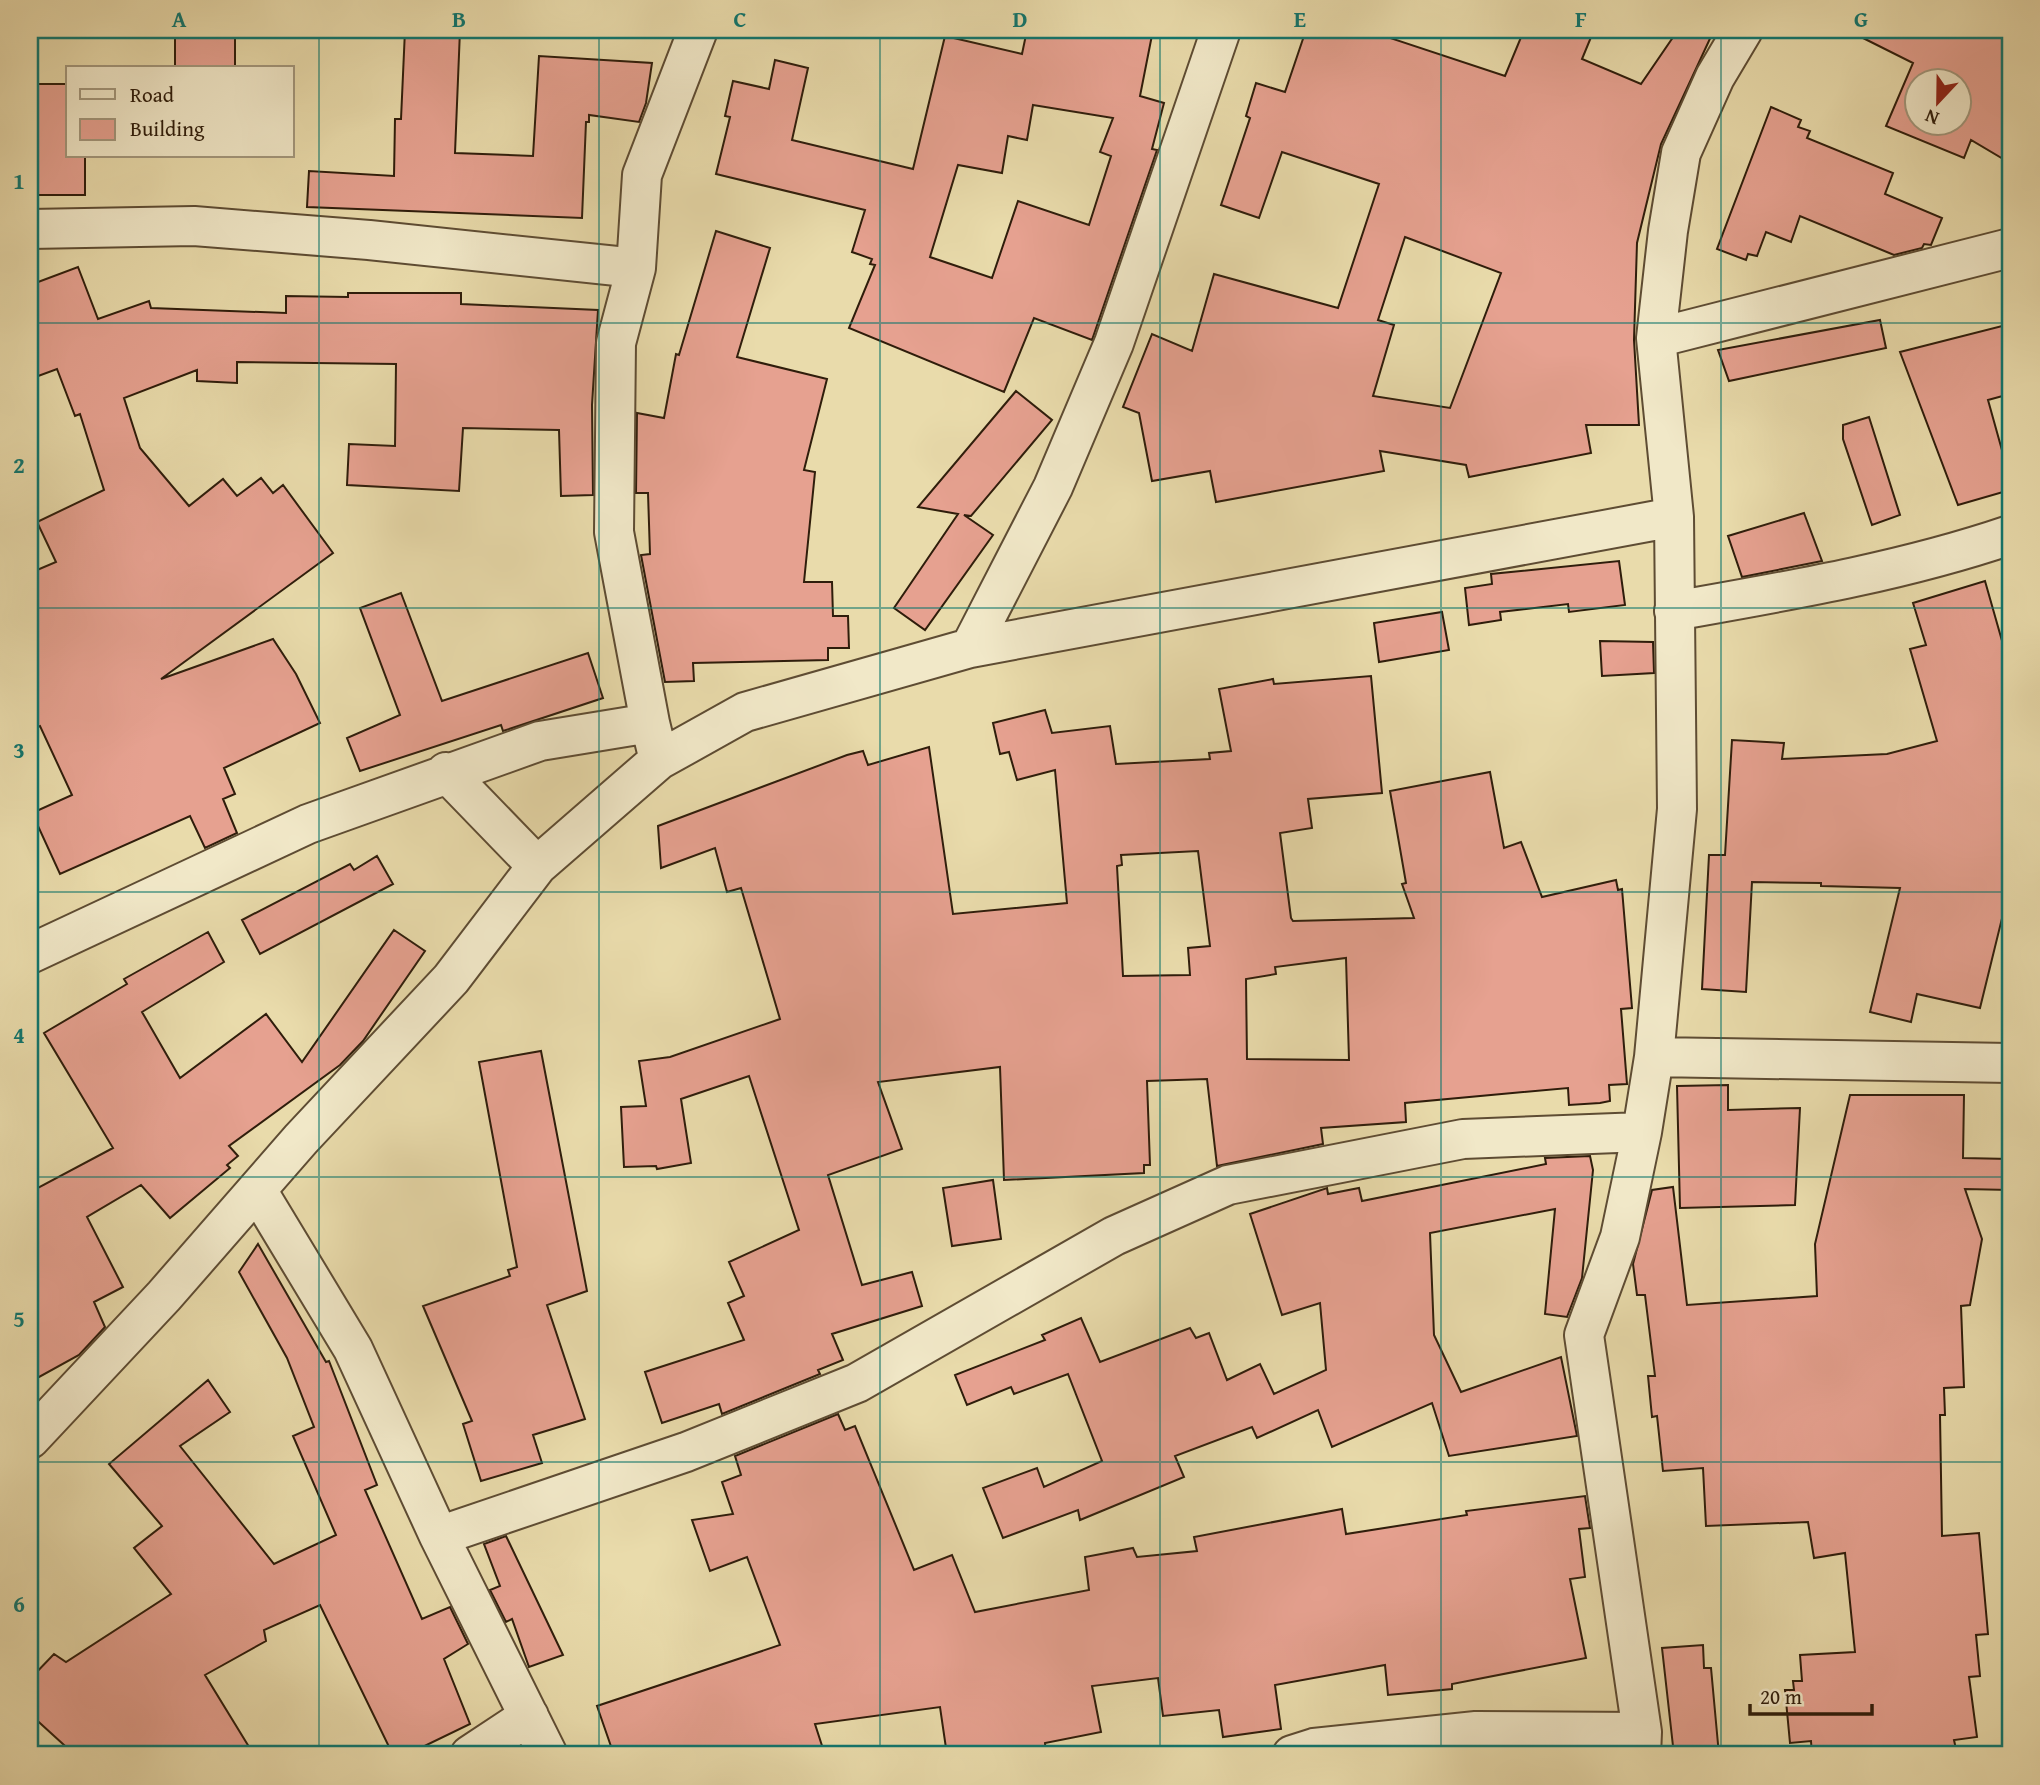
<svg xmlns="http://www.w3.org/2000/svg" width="2040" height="1785" font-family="'Gentium Book Plus',serif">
<rect width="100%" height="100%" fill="#e9dbab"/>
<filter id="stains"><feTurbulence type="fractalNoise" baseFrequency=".00286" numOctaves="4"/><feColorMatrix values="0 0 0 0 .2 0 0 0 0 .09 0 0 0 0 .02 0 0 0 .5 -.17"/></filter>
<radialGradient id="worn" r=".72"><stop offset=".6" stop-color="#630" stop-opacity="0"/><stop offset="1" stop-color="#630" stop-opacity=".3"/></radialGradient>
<!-- building -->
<path fill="#e6a190" stroke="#2f1d0b" stroke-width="2" fill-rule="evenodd" d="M 175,30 L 235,30 L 235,68 L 175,68 Z
M 405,30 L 460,30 L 455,153 L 533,156 L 539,56 L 652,63 L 646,103 L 639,122 L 589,115 L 589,122 L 586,122 L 582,218 L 307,207 L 309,171 L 394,176 L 395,119 L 401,119 Z
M 1027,30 L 1153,30 L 1140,96 L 1164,103 L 1152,149 L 1157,150 L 1092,340 L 1034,318 L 1004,392 L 849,328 L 875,265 L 870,264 L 872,259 L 852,252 L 865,210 L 716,174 L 730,117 L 725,116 L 733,81 L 769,89 L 775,60 L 808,68 L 792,140 L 913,169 L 945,36 L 1022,54 ZM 1033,105 L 1113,118 L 1100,152 L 1111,156 L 1089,225 L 1018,201 L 992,278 L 930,257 L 958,165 L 1002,173 L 1008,136 L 1027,140 Z
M 1306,30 L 1390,30 L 1387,37 L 1505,76 L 1524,30 L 1594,30 L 1582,59 L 1641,84 L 1678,30 L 1714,30 L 1661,144 L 1637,243 L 1634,340 L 1639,425 L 1586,425 L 1591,453 L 1469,477 L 1466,465 L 1380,451 L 1384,471 L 1216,502 L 1210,471 L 1152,481 L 1139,413 L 1123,407 L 1152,334 L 1192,351 L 1214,274 L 1338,308 L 1379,184 L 1282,152 L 1259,218 L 1221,205 L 1250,118 L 1246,116 L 1256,83 L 1285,92 ZM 1405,237 L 1501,273 L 1450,408 L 1373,396 L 1394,325 L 1378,320 Z
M 1847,30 L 2010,30 L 2010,163 L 1971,140 L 1964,158 L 1886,126 L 1913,63 ZM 1917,80 L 1959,80 L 1959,122 L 1917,122 Z
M 32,84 L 68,84 L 68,156 L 85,156 L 85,195 L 34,195 Z
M 1771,107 L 1801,120 L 1798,127 L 1810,131 L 1807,138 L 1893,173 L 1885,194 L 1942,218 L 1931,245 L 1924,244 L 1922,248 L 1894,255 L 1800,216 L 1791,242 L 1766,232 L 1757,256 L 1748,254 L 1746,260 L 1717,249 Z
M 716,231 L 770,248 L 737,357 L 827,379 L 804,470 L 815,472 L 804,582 L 832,582 L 833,616 L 848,616 L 849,648 L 828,648 L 828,660 L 693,663 L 694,681 L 665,682 L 641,555 L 650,554 L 648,493 L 636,493 L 637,413 L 664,418 L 676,354 L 679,355 Z
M 78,267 L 98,319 L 149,301 L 151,308 L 286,313 L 286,296 L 348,297 L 348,293 L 461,293 L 461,304 L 598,310 L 592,405 L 593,495 L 561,496 L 559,430 L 463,428 L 459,491 L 347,485 L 349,444 L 395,446 L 396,364 L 237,362 L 237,383 L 197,381 L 197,370 L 124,398 L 140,448 L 189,506 L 223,479 L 237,496 L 261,478 L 273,493 L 283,485 L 333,553 L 161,679 L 273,639 L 296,674 L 320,723 L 224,768 L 235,794 L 223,799 L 237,833 L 205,848 L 190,816 L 60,874 L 32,813 L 72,795 L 40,726 L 30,730 L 30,573 L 56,562 L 37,522 L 104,490 L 80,414 L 75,416 L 57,369 L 30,379 L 30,285 Z
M 1880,320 L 1886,348 L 1729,381 L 1718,350 Z
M 2010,324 L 2010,394 L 1988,400 L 2010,479 L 2010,490 L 1958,505 L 1900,352 Z
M 1016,391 L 1052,420 L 971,516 L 964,515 L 993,535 L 925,630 L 894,608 L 958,514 L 918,507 Z
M 1869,417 L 1900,515 L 1872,525 L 1843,439 L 1843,425 Z
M 1804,513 L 1822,561 L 1742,577 L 1728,536 Z
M 1619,561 L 1625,605 L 1569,612 L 1568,604 L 1500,612 L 1501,620 L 1469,625 L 1465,588 L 1492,584 L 1491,574 Z
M 1985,581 L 2010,669 L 2010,901 L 2006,902 L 1980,1008 L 1917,994 L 1911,1022 L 1870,1012 L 1900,888 L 1821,886 L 1821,883 L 1752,882 L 1746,992 L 1702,989 L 1709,855 L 1725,855 L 1732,740 L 1784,743 L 1782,759 L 1887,754 L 1937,741 L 1910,649 L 1926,645 L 1913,603 Z
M 401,593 L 442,701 L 588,653 L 603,698 L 503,731 L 501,725 L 360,771 L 347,738 L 400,715 L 360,608 Z
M 1442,612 L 1449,650 L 1379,662 L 1374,623 Z
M 1600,641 L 1653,642 L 1654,673 L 1602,676 Z
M 1371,676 L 1382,793 L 1308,799 L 1312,828 L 1280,833 L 1291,918 L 1293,921 L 1414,918 L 1402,884 L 1406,883 L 1390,791 L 1490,772 L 1504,848 L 1521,842 L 1542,897 L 1616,880 L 1618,890 L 1622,889 L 1632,1008 L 1621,1009 L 1627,1084 L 1609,1085 L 1610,1101 L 1600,1103 L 1569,1105 L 1568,1088 L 1405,1103 L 1406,1122 L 1321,1128 L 1323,1144 L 1217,1166 L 1207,1079 L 1147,1081 L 1150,1165 L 1144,1165 L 1144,1173 L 1004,1180 L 1000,1067 L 878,1082 L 902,1149 L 828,1175 L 862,1285 L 912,1272 L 922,1306 L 832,1334 L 843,1360 L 818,1370 L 820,1374 L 722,1414 L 719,1404 L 662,1423 L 645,1372 L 744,1340 L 728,1303 L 744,1296 L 729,1262 L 799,1230 L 749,1076 L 681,1099 L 691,1163 L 657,1169 L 656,1166 L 624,1167 L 621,1107 L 646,1106 L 639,1061 L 670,1057 L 780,1019 L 741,888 L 727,892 L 715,848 L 661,868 L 658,826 L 847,755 L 863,751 L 868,765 L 929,747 L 953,914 L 1067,903 L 1055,770 L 1017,780 L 1009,752 L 1000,754 L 993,723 L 1045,710 L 1052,733 L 1110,726 L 1116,764 L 1210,759 L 1209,753 L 1231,751 L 1219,689 L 1273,679 L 1274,684 ZM 1198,851 L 1210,946 L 1188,948 L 1190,975 L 1123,976 L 1117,866 L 1122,865 L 1121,855 ZM 1346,958 L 1349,1060 L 1247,1059 L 1246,979 L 1276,974 L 1275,967 Z
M 377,856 L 393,884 L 260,954 L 242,920 L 350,864 L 354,870 Z
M 394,930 L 425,951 L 363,1041 L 340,1065 L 229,1146 L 238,1156 L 227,1165 L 230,1168 L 170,1218 L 141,1185 L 87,1217 L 123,1287 L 94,1302 L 105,1327 L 79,1355 L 30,1382 L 30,1192 L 113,1148 L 44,1033 L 127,984 L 124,979 L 208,932 L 224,962 L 142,1012 L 180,1078 L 266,1014 L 302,1062 Z
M 541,1051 L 587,1291 L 547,1305 L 585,1419 L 533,1435 L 542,1463 L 481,1481 L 463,1424 L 472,1421 L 423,1306 L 510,1276 L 508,1270 L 517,1267 L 479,1062 Z
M 1728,1085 L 1728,1110 L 1800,1108 L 1795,1205 L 1680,1208 L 1677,1086 Z
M 1850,1095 L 1964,1095 L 1963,1158 L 2010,1159 L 2010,1190 L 1965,1189 L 1982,1239 L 1970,1305 L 1961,1306 L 1964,1387 L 1944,1388 L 1945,1415 L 1940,1415 L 1942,1536 L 1979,1533 L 1988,1634 L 1976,1635 L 1980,1676 L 1969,1677 L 1977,1737 L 1954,1740 L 1956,1749 L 1812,1755 L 1811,1741 L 1790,1743 L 1785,1690 L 1794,1690 L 1793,1681 L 1802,1681 L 1800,1655 L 1855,1652 L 1845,1553 L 1814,1558 L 1808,1522 L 1706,1526 L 1703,1468 L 1663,1471 L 1657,1416 L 1652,1417 L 1648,1376 L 1655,1376 L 1645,1295 L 1637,1295 L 1633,1264 L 1652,1190 L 1673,1187 L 1687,1305 L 1817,1296 L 1815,1244 Z
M 1590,1156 L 1593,1170 L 1582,1278 L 1567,1317 L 1545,1314 L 1555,1209 L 1430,1233 L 1434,1335 L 1461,1392 L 1561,1357 L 1577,1436 L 1449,1456 L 1432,1403 L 1332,1447 L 1318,1410 L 1257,1438 L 1252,1427 L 1175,1456 L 1184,1477 L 1080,1520 L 1078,1510 L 1003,1538 L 983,1488 L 1037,1468 L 1044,1487 L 1102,1461 L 1068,1374 L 1014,1394 L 1011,1387 L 967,1405 L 955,1375 L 1045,1340 L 1042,1335 L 1081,1318 L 1100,1362 L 1190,1328 L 1196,1338 L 1209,1333 L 1227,1380 L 1260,1364 L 1274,1394 L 1326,1370 L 1320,1303 L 1282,1315 L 1250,1214 L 1327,1188 L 1328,1194 L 1359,1188 L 1362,1201 L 1546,1164 L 1545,1158 Z
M 993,1180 L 1001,1239 L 952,1246 L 943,1188 Z
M 258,1244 L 326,1362 L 329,1361 L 377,1485 L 365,1490 L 422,1619 L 450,1607 L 468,1644 L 444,1659 L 470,1724 L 406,1755 L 393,1755 L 320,1605 L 264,1630 L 266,1641 L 205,1675 L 254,1755 L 75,1755 L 30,1714 L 30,1679 L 54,1654 L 66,1662 L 171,1594 L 134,1548 L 162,1526 L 109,1464 L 208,1380 L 230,1412 L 180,1446 L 274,1564 L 336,1535 L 293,1436 L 314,1427 L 287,1358 L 239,1272 Z
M 838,1414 L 845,1430 L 855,1426 L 914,1570 L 952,1555 L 975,1612 L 1089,1590 L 1085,1557 L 1133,1548 L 1137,1557 L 1197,1551 L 1194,1537 L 1342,1509 L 1346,1534 L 1467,1515 L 1466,1511 L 1585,1496 L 1590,1528 L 1579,1529 L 1585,1577 L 1570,1579 L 1586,1658 L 1452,1684 L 1452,1689 L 1388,1695 L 1385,1665 L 1275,1685 L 1281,1729 L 1223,1737 L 1219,1710 L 1163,1716 L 1158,1678 L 1092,1686 L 1101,1732 L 1045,1743 L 1046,1755 L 947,1755 L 940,1707 L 815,1724 L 825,1755 L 614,1755 L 597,1706 L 780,1645 L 747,1557 L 710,1571 L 692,1520 L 733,1514 L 722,1482 L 741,1475 L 735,1456 Z
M 506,1536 L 563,1655 L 529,1667 L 512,1619 L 506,1622 L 490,1590 L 500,1586 L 484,1544 Z
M 1703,1645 L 1704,1668 L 1711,1668 L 1719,1755 L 1674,1755 L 1662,1648 Z"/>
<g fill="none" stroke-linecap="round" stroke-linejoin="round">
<defs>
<path id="minor" d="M 30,229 L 194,226 L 369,240 L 636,268
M 1656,338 L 2010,248
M 1674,611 C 1787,591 1901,572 2010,535
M 970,648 L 1053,487 L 1114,343 L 1221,30
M 650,723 L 614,532 L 616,343 L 636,268 L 642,175 L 698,30
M 446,772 L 537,866
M 30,954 L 308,824 L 540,741 L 650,723 L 656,748
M 1654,1057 L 2010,1063
M 257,1190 L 353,1349 L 439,1536 L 548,1755
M 30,1439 L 164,1296 L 301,1139 L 451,979 L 537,866 L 659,760 L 745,712 L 970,648 L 1674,517
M 439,1536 L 686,1452 L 857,1383 L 1114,1236 L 1228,1185 L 1463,1139 L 1642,1132
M 470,1755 L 529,1716
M 1292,1755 L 1314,1748 L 1476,1731 L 1642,1732
M 1641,1755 L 1642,1732 L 1584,1335 L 1620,1237 L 1642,1132 L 1654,1057 L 1677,809 L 1674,517 L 1656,338 L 1668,231 L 1681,153 L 1715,77 L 1743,30"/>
</defs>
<!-- minor casing -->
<use href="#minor" stroke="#5e4c33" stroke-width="42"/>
<!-- minor -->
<use href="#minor" stroke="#f1e8c8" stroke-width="38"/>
</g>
<!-- grid -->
<path fill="none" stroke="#0f766e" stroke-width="2" stroke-opacity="0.55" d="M 319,30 L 319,1755M 599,30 L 599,1755M 880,30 L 880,1755M 1160,30 L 1160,1755M 1441,30 L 1441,1755M 1721,30 L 1721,1755M 30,323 L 2010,323M 30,608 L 2010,608M 30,892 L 2010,892M 30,1177 L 2010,1177M 30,1462 L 2010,1462"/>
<!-- margin -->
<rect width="2040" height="1785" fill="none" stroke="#e9dbab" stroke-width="77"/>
<!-- legend -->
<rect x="66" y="66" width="228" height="91" fill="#f1e8c8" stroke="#a3977c" stroke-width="2"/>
<rect x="80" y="89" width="35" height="10" fill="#f1e8c8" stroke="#a3977c" stroke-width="2"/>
<text x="130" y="102" font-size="21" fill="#2f1d0b">Road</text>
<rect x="80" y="119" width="35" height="21" fill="#e6a190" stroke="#a3977c" stroke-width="2"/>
<text x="130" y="136" font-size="21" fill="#2f1d0b">Building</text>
<!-- north arrow -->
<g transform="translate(1938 102) rotate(202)"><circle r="33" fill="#f1e8c8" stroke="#a3977c" stroke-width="2"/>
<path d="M0-5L12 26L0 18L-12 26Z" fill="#8f2418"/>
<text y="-10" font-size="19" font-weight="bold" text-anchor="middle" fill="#2f1d0b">N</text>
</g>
<!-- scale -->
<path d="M1750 1704v10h122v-10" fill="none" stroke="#2f1d0b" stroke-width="3.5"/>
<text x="1760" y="1704" font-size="21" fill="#2f1d0b" stroke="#f1e8c8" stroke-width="5" paint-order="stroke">20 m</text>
<rect x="38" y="38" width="1964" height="1708" fill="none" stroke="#0f766e" stroke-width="2.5"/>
<g font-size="23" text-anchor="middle" font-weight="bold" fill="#0f766e">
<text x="179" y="27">A</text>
<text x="459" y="27">B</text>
<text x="740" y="27">C</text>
<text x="1020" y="27">D</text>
<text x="1300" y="27">E</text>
<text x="1581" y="27">F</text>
<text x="1861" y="27">G</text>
<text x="19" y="189">1</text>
<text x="19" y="473">2</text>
<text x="19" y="758">3</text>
<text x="19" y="1043">4</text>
<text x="19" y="1327">5</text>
<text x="19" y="1612">6</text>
</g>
<rect width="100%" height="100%" filter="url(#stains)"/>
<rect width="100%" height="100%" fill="url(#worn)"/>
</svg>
